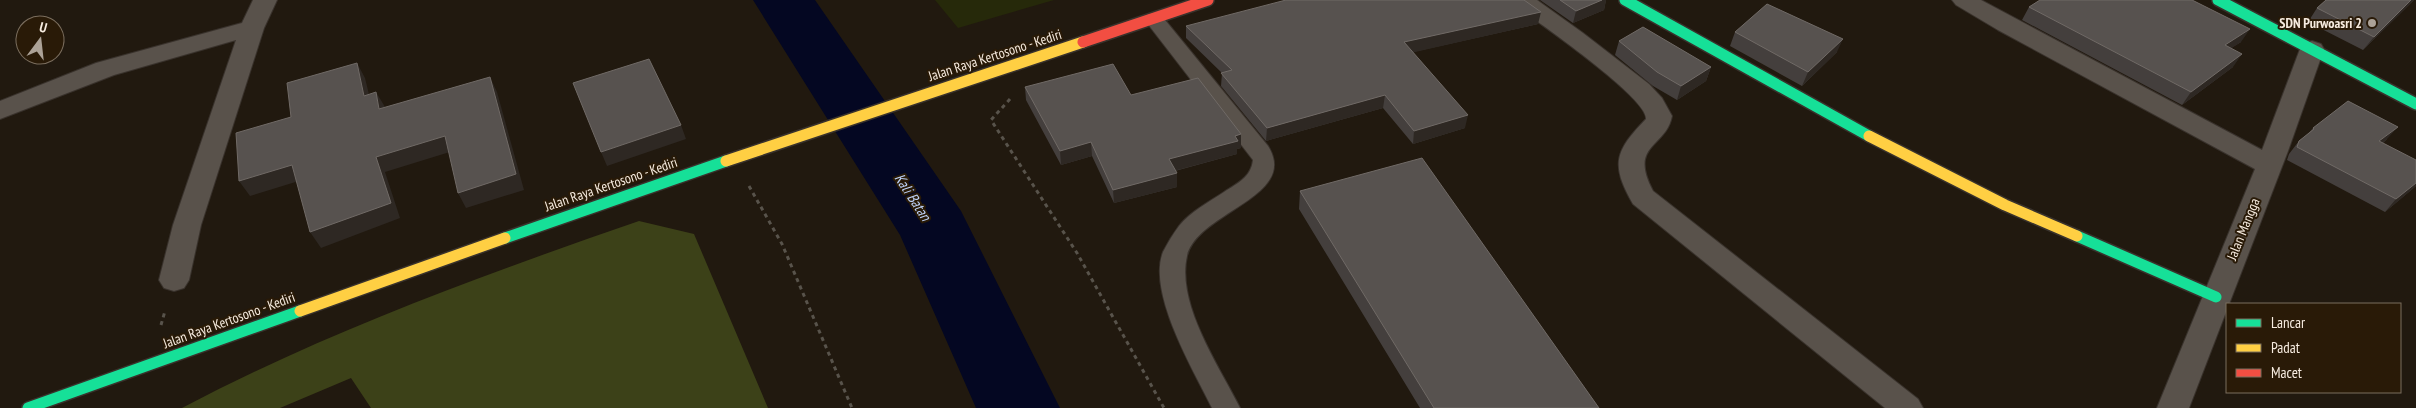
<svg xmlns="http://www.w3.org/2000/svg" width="2416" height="408" font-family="'PT Sans Narrow',sans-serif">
<rect width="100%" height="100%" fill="#21190f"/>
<!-- green -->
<path fill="#26290a" d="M 935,0 L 1054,0 L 958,28 Z"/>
<!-- forest -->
<path fill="#3c4118" d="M 639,221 L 694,234 L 768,408 L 371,408 L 351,378 L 280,408 L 182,408 C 328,331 483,275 639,221 Z"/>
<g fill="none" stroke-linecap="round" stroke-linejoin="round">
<!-- river -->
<path fill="#040722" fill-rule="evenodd" d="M 753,0 L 815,0 L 961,211 L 1060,408 L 976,408 L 900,235 Z"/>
<defs>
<path id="lane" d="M 1154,13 L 1161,15 L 1268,146 C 1300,197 1197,212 1187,256 C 1176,304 1219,366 1240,408 L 1212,408 C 1194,371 1147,293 1163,252 C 1167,244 1173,234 1179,226 C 1190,212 1209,202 1224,192 C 1238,183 1251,177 1253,160 L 1144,19 L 1147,15 Z"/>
<path id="street" d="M 253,0 L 277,0 L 264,28 L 201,225 L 189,280 L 184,288 L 174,291 L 164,288 L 159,280 L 173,225 L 236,40 L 114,75 L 0,119 L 0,101 L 96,63 L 242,23 Z
M 1510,0 L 1537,0 L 1583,33 L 1649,84 L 1662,98 L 1672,116 C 1666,148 1628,144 1653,191 L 1918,399 L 1923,408 L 1885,408 L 1633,204 C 1610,164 1615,151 1646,119 C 1648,98 1535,20 1514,5 Z
M 1952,0 L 1981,0 L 2262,150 L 2300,49 L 2303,44 L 2312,41 L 2321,44 L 2324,49 L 2288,151 L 2189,408 L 2157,408 L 2255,169 L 1998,30 L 1956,5 Z"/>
<path id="fast" d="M 1625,0 L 1869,136
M 2218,0 L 2416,104
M 2077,236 L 2216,297
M 505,238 L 726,161
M 28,408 L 300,311"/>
<path id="slow" d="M 1869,136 L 2005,205 L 2077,236
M 726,161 L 1083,42
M 300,311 L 505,238"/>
<path id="jam" d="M 1083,42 L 1208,0"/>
</defs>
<!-- lane casing -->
<use href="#lane" stroke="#39322c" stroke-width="2"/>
<!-- street casing -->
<use href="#street" stroke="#39322c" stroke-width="2"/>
<!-- fast casing -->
<use href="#fast" stroke="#39322c" stroke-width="14"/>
<!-- slow casing -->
<use href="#slow" stroke="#39322c" stroke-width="14"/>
<!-- jam casing -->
<use href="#jam" stroke="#39322c" stroke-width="14"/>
<!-- path -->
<path stroke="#58534b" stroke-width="3" stroke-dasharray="4 4" stroke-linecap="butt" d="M 1010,99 L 991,120 L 1077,253 L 1164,408
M 749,186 L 782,244 L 852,408
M 161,325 L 165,311"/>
<!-- lane -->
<use href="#lane" fill="#59524b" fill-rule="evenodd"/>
<!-- street -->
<use href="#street" fill="#59524b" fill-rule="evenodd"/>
<!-- fast -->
<use href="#fast" stroke="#16e098" stroke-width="11"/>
<!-- slow -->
<use href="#slow" stroke="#ffcf43" stroke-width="11"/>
<!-- jam -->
<use href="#jam" stroke="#f24e42" stroke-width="11"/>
</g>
<!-- wall -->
<path fill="#443f3d" d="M 1540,0 L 1606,0 L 1604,10 L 1573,23 Z
M 2326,0 L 2414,0 L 2363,50 L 2308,22 L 2317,8 Z
M 2029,7 L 2241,42 L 2231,48 L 2233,67 L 2182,105 L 2022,20 Z
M 1538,24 L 1413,52 L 1465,128 L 1413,144 L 1383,108 L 1266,141 L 1221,86 L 1222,73 L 1186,38 L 1186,26 Z
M 1735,32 L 1837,52 L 1802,86 L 1730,46 Z
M 1619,41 L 1711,67 L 1706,81 L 1677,100 L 1653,86 L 1615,55 Z
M 1025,87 L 1131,95 L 1241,148 L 1237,149 L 1237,154 L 1175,171 L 1177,187 L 1114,203 L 1092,156 L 1061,165 L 1026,100 Z
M 2313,128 L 2387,139 L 2383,143 L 2416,186 L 2385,212 L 2287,160 L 2289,154 L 2299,141 L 2308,134 Z
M 1300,191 L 1599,408 L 1420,408 L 1299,209 Z"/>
<!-- shaded-wall -->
<path fill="#2e2823" d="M 1602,0 L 1606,0 L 1604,10 L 1573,23 L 1576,11 Z
M 2411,0 L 2414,0 L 2363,50 L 2374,37 Z
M 1541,12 L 1538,24 L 1402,55 L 1404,42 Z
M 2250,29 L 2241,42 L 2216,58 L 2225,45 Z
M 1843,39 L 1837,52 L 1802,86 L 1808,72 Z
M 2242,54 L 2233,67 L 2182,105 L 2191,92 Z
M 357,63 L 365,78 L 373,111 L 364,96 Z
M 1711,67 L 1706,81 L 1677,100 L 1681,86 Z
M 490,77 L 497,92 L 524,190 L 466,208 L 458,193 Z
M 376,92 L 385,107 L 379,109 Z
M 1385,95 L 1383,108 L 1266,141 L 1267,128 Z
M 1468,115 L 1465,128 L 1413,144 L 1414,131 Z
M 681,125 L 686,139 L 607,166 L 601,152 Z
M 2398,127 L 2387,139 L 2369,154 L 2379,141 Z
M 1241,134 L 1241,148 L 1237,149 L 1237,154 L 1170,172 L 1169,159 Z
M 445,136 L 453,151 L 385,172 L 400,218 L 321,248 L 310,232 L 376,157 Z
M 1091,142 L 1092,156 L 1061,165 L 1060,151 Z
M 292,165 L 302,180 L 250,196 L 239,181 Z
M 1177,173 L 1177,187 L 1114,203 L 1113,190 Z
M 2416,183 L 2416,186 L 2385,212 L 2396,199 Z"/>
<!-- building -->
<path fill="#57524f" stroke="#706a66" d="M 1286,0 L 1524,0 L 1541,12 L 1404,42 L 1468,115 L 1414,131 L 1385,95 L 1267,128 L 1221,73 L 1232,70 L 1186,26 Z
M 1560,0 L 1602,0 L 1576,11 Z
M 2040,0 L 2192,0 L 2250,29 L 2225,45 L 2242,54 L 2191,92 L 2029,7 Z
M 2326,0 L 2411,0 L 2374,37 L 2317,8 Z
M 1767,4 L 1843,39 L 1808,72 L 1735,32 Z
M 1643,27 L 1711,67 L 1681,86 L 1657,72 L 1619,41 Z
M 649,59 L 681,125 L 601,152 L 573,83 Z
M 357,63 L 364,96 L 376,92 L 379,109 L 490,77 L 516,174 L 458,193 L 445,136 L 376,157 L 391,203 L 310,232 L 292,165 L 239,181 L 236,133 L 291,117 L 287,83 Z
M 1113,64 L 1131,95 L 1198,78 L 1241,134 L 1235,136 L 1238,141 L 1169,159 L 1177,173 L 1113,190 L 1091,142 L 1060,151 L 1025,87 Z
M 2348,101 L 2398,127 L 2379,141 L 2416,160 L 2416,183 L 2396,199 L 2297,147 L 2299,141 L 2314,129 L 2313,128 Z
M 1422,158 L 1599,408 L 1434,408 L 1300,191 Z"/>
<!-- markers -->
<circle fill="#aca297" stroke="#291a07" stroke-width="2" cx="2372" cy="23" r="5"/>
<g text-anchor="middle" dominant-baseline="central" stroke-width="4" stroke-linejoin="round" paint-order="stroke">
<!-- poi labels -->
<g font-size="14" font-weight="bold" fill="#f7ece0" stroke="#291a07" text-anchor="end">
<text x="2362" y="23">SDN Purwoasri 2</text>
</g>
<!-- street labels -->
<g font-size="14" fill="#f7ece0" stroke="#291a07">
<text transform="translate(995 55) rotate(-18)">Jalan Raya Kertosono - Kediri</text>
<text transform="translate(611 184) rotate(-19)">Jalan Raya Kertosono - Kediri</text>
<text transform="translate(2243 229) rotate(-68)">Jalan Mangga</text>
<text transform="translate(229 320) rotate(-20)">Jalan Raya Kertosono - Kediri</text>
</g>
<!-- water labels -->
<g font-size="15" font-style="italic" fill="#bdd1f8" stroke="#291a07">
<text transform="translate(913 197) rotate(57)">Kali Batan</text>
</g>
</g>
<!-- legend -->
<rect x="2226" y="303" width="175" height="90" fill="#291a07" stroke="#7b6e5e"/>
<rect x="2236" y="319" width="25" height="8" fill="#16e098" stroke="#7b6e5e"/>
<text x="2271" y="328" font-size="15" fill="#f7ece0">Lancar</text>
<rect x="2236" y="344" width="25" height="8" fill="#ffcf43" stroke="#7b6e5e"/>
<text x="2271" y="353" font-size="15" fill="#f7ece0">Padat</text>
<rect x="2236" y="369" width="25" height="8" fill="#f24e42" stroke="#7b6e5e"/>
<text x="2271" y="378" font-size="15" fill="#f7ece0">Macet</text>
<!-- north arrow -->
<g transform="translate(40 40) rotate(15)"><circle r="24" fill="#291a07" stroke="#7b6e5e"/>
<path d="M0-4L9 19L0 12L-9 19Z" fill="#aca297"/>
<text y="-8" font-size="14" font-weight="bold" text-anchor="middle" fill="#f7ece0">U</text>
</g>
</svg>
